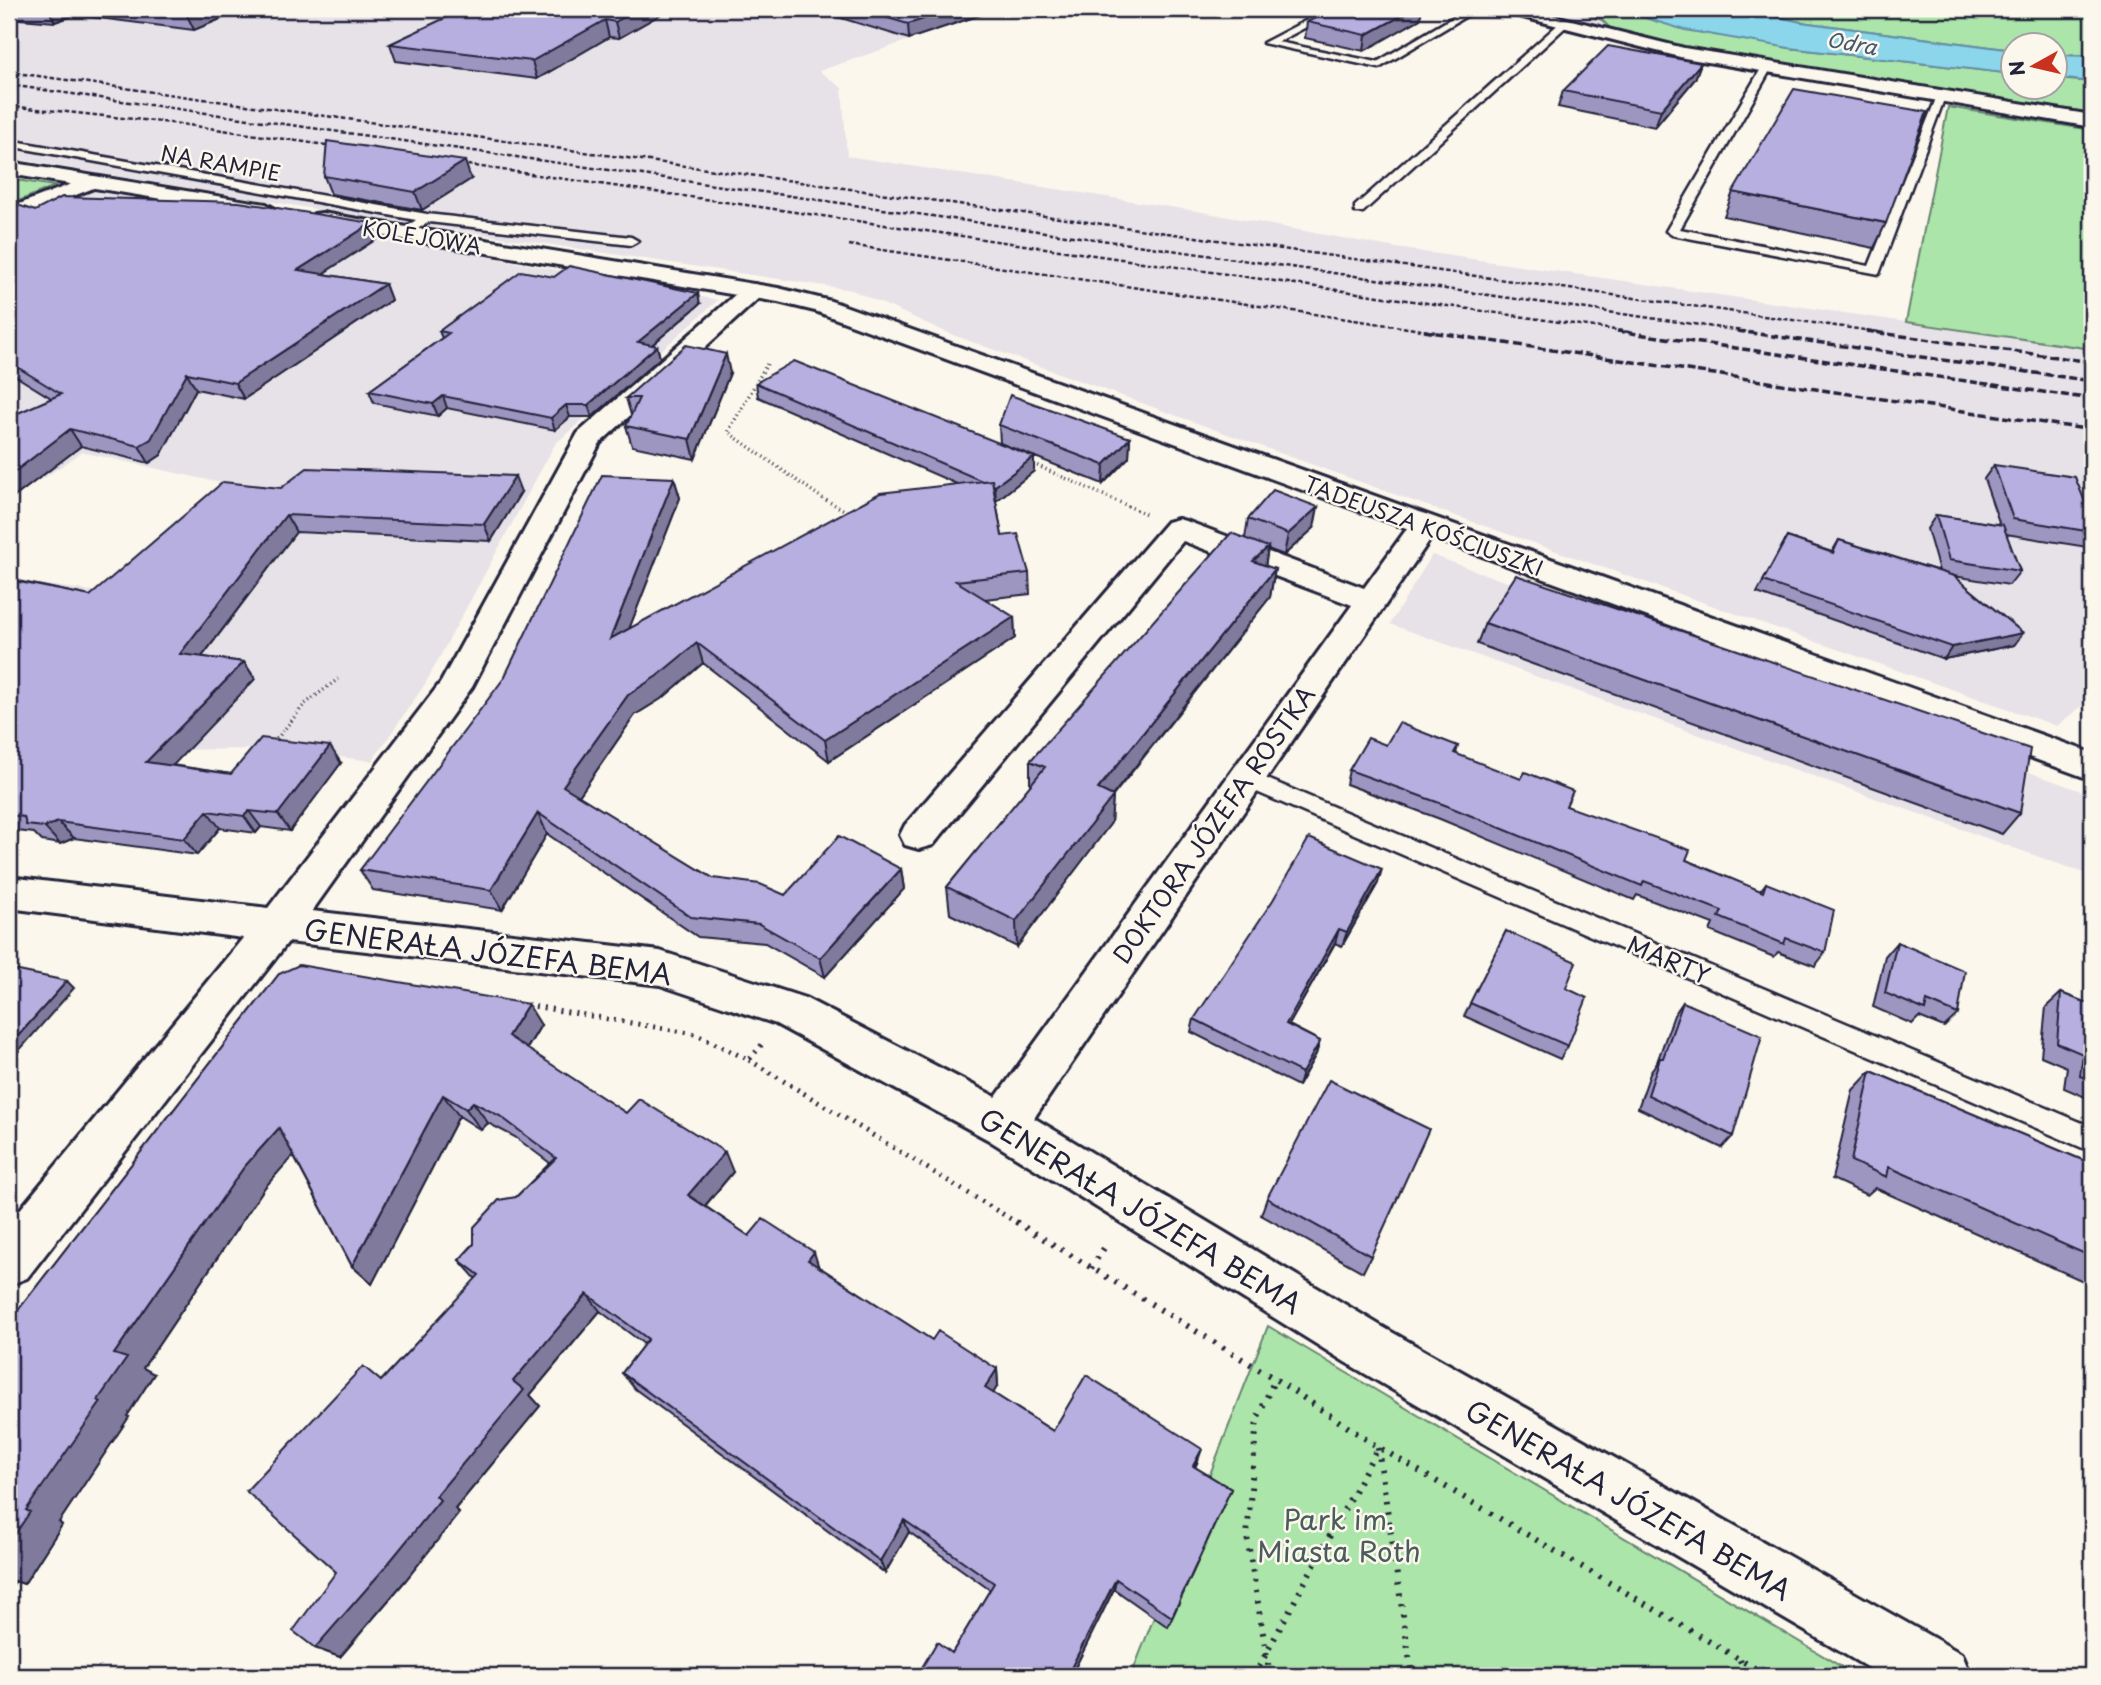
<svg xmlns="http://www.w3.org/2000/svg" width="2101" height="1685" font-family="'Playpen Sans',sans-serif">
<rect width="100%" height="100%" fill="#fbf7ec"/>
<filter id="ink" filterUnits="userSpaceOnUse"><feTurbulence type="fractalNoise" baseFrequency=".0143" numOctaves="2"/><feDisplacementMap in="SourceGraphic" scale="14" xChannelSelector="R" yChannelSelector="G"/><feConvolveMatrix kernelMatrix="1 2 1 2 8 2 1 2 1" color-interpolation-filters="sRGB"/></filter>
<g filter="url(#ink)">
<!-- built -->
<path fill="#e7e1e8" d="M 9,9 L 1000,9 L 819,71 L 842,88 L 847,156 L 1202,212 L 1396,248 L 2092,349 L 2092,697 L 2057,726 L 1419,503 L 953,335 L 852,290 L 333,212 L 9,158 Z
M 1528,9 L 1575,9 L 1602,20 L 1611,29 Z
M 88,190 L 435,247 L 718,300 L 555,444 L 425,684 L 372,761 L 275,749 L 138,750 L 9,602 L 32,583 L 115,594 L 240,487 L 82,452 L 41,480 L 9,476 L 9,222 Z
M 1432,555 L 2092,795 L 2092,876 L 1390,624 Z"/>
<!-- green -->
<path fill="#ace5a9" stroke="#678472" stroke-width="2" d="M 1575,9 L 1615,9 L 1789,48 L 2013,74 L 2014,88 L 2056,88 L 2056,79 L 2092,82 L 2092,116 L 1709,53 L 1611,29 L 1602,20 Z
M 1743,9 L 2092,9 L 2092,56 L 2056,55 L 2056,46 L 2014,46 L 2013,50 L 1801,22 Z
M 1948,107 L 2092,130 L 2092,349 L 1906,322 Z
M 9,179 L 55,186 L 9,205 Z
M 1268,1326 L 1857,1676 L 1131,1676 Z"/>
<!-- water -->
<path fill="#8cd6ec" stroke="#628ea5" stroke-width="2" d="M 1615,9 L 1743,9 L 1801,22 L 2013,50 L 2013,74 L 1789,48 L 1685,30 Z
M 2056,55 L 2092,56 L 2092,82 L 2056,78 Z"/>
<g fill="none" stroke-linecap="round" stroke-linejoin="round">
<defs>
<path id="service" d="M 1328,9 L 1340,9 L 1278,42 L 1377,62 L 1467,9 L 1478,9 L 1379,68 L 1263,43 Z
M 1563,20 L 1571,22 L 1363,212 L 1355,212 L 1355,206 Z
M 1767,64 L 1772,67 L 1680,229 L 1869,266 L 1937,96 L 1946,94 L 1879,274 L 1672,235 L 1666,231 L 1762,67 Z
M 9,140 L 427,214 L 631,237 L 638,241 L 631,245 L 429,222 L 404,237 L 398,233 L 416,220 L 9,146 Z
M 1246,770 L 2092,1127 L 2092,1152 L 1238,784 L 1235,778 L 1238,772 Z"/>
<path id="minor" d="M 92,176 L 99,178 L 102,182 L 99,186 L 9,221 L 9,208 Z
M 753,284 L 761,286 L 765,291 L 761,296 L 600,443 L 472,687 L 312,911 L 660,951 L 805,998 L 996,1097 L 1352,605 L 1183,541 L 933,845 L 919,849 L 905,845 L 900,835 L 905,825 L 1167,522 L 1178,519 L 1189,522 L 1364,588 L 1414,519 L 1425,516 L 1436,519 L 1440,525 L 1034,1118 L 1381,1326 L 1962,1654 L 1971,1676 L 1882,1676 L 1345,1362 L 987,1139 L 776,1024 L 660,985 L 288,942 L 27,1278 L 9,1285 L 9,1223 L 243,938 L 9,908 L 9,877 L 268,908 L 441,682 L 578,433 L 745,286 Z"/>
<path id="tertiary" d="M 1501,9 L 1527,9 L 1684,48 L 2092,115 L 2092,127 L 1684,58 L 1503,12 Z"/>
<path id="secondary" d="M 9,162 L 266,204 L 277,210 L 266,216 L 9,174 Z
M 322,213 L 778,288 L 831,301 L 2092,753 L 2092,780 L 815,311 L 778,302 L 314,224 L 311,219 L 314,214 Z"/>
</defs>
<!-- service casing -->
<use href="#service" stroke="#22223b" stroke-width="5"/>
<!-- minor casing -->
<use href="#minor" stroke="#22223b" stroke-width="6"/>
<!-- tertiary casing -->
<use href="#tertiary" stroke="#22223b" stroke-width="6"/>
<!-- secondary casing -->
<use href="#secondary" stroke="#22223b" stroke-width="6"/>
<!-- path-far3 -->
<path stroke="#22223b" stroke-width="2" stroke-dasharray="1 2.5" stroke-linecap="butt" d="M 2079,9 L 2092,10"/>
<!-- path-far2 -->
<path stroke="#22223b" stroke-width="3.5" stroke-dasharray="1 3.5" stroke-linecap="butt" d="M 767,364 L 728,432 L 822,498 L 850,513
M 1029,462 L 1146,514
M 274,742 L 305,704 L 338,679"/>
<!-- path-far1 -->
<path stroke="#22223b" stroke-width="5" stroke-dasharray="2 6" stroke-linecap="butt" d="M 527,1005 L 695,1034 L 749,1060 L 764,1042
M 749,1060 L 1019,1224"/>
<!-- path -->
<path stroke="#22223b" stroke-width="6" stroke-dasharray="2.5 8" stroke-linecap="butt" d="M 1016,1222 L 1275,1379 L 1378,1447 L 1768,1676
M 1091,1268 L 1108,1242
M 1378,1448 L 1412,1676
M 1740,1660 L 1746,1676
M 1254,1676 L 1378,1447
M 1270,1676 L 1247,1537 L 1257,1419 L 1275,1379"/>
<!-- service -->
<use href="#service" fill="#fbf7ec" fill-rule="evenodd"/>
<!-- minor -->
<use href="#minor" fill="#fbf7ec" fill-rule="evenodd"/>
<!-- tertiary -->
<use href="#tertiary" fill="#fbf7ec" fill-rule="evenodd"/>
<!-- secondary -->
<use href="#secondary" fill="#fbf7ec" fill-rule="evenodd"/>
<!-- rail-far1 -->
<path stroke="#22223b" stroke-width="2.5" stroke-dasharray="4.5 2.5" stroke-linecap="butt" d="M 9,72 L 1879,332
M 9,85 L 1749,332
M 9,106 L 181,124 L 346,148
M 447,162 L 1629,332
M 849,245 L 1435,332"/>
<!-- rail -->
<path stroke="#22223b" stroke-width="3.5" stroke-dasharray="8 3.5" stroke-linecap="butt" d="M 1424,331 L 2092,430
M 1617,331 L 2092,399
M 1737,331 L 2092,381
M 1866,331 L 2092,362"/>
</g>
<!-- wall -->
<path fill="#9d96c1" stroke="#22223b" stroke-width="2" d="M 9,9 L 245,9 L 194,30 L 75,15 L 55,22 L 9,18 Z
M 455,9 L 670,9 L 619,38 L 609,37 L 537,79 L 396,61 L 390,44 L 463,10 Z
M 812,9 L 998,9 L 909,39 Z
M 1420,19 L 1364,51 L 1305,38 L 1307,22 Z
M 1701,63 L 1695,79 L 1655,127 L 1558,107 L 1563,91 Z
M 324,176 L 471,179 L 422,210 L 331,194 Z
M 1733,192 L 1886,223 L 1874,248 L 1724,216 Z
M 9,207 L 35,211 L 378,238 L 322,274 L 385,284 L 391,300 L 244,399 L 196,389 L 161,455 L 149,463 L 81,446 L 9,501 L 51,398 L 9,372 Z
M 700,304 L 652,345 L 657,346 L 660,358 L 592,417 L 570,417 L 555,430 L 447,408 L 438,416 L 374,403 L 369,391 L 442,338 L 439,331 Z
M 730,373 L 695,459 L 632,446 L 626,426 L 631,415 L 626,398 Z
M 756,383 L 1034,457 L 1034,471 L 996,501 L 1002,536 L 1029,573 L 1030,594 L 985,599 L 1014,617 L 1015,638 L 829,761 L 703,663 L 664,697 L 635,715 L 579,796 L 713,878 L 785,895 L 901,869 L 904,889 L 825,977 L 765,943 L 698,937 L 547,834 L 502,910 L 373,890 L 360,870 L 674,478 L 680,498 L 629,629 L 957,484 L 758,397 Z
M 999,425 L 1130,438 L 1129,457 L 1103,484 L 1000,443 Z
M 1994,465 L 2092,532 L 2092,540 L 2087,547 L 2006,534 L 2020,571 L 2009,585 L 1954,576 L 2023,633 L 2014,645 L 1944,659 L 1757,593 L 1787,537 L 1832,552 L 1839,540 L 1939,571 L 1927,529 L 1936,515 L 2000,525 L 1984,479 Z
M 281,488 L 521,492 L 491,541 L 296,532 L 202,657 L 244,662 L 255,679 L 172,765 L 231,774 L 341,763 L 290,831 L 261,827 L 256,833 L 220,828 L 197,855 L 74,838 L 60,844 L 42,841 L 34,833 L 9,830 L 9,570 L 18,581 L 90,596 Z
M 1248,519 L 1314,528 L 1284,555 L 1268,549 L 1265,566 L 1275,569 L 1270,597 L 1113,796 L 1111,823 L 1017,947 L 950,914 L 947,887 L 1030,786 L 1030,761 L 1245,538 Z
M 1485,623 L 2020,813 L 2002,834 L 1477,644 Z
M 1386,745 L 1458,746 L 1456,754 L 1566,806 L 1686,860 L 1760,891 L 1766,883 L 1825,953 L 1815,966 L 1778,952 L 1774,957 L 1710,931 L 1713,924 L 1637,895 L 1634,900 L 1440,819 L 1346,784 L 1349,770 Z
M 1378,883 L 1342,946 L 1335,943 L 1289,1025 L 1320,1041 L 1316,1054 L 1298,1086 L 1191,1032 L 1194,1019 Z
M 1506,931 L 1566,988 L 1568,1046 L 1560,1059 L 1464,1016 Z
M 1897,942 L 1958,1014 L 1944,1027 L 1919,1017 L 1912,1024 L 1873,1007 L 1885,956 Z
M 279,974 L 541,1025 L 527,1049 L 626,1113 L 733,1172 L 705,1206 L 749,1236 L 819,1267 L 932,1340 L 997,1369 L 998,1385 L 993,1393 L 1053,1431 L 1197,1463 L 1195,1467 L 1231,1489 L 1168,1627 L 1114,1589 L 1071,1676 L 917,1676 L 952,1653 L 990,1590 L 909,1532 L 885,1573 L 635,1389 L 622,1373 L 644,1344 L 600,1311 L 530,1395 L 540,1406 L 455,1509 L 459,1513 L 405,1581 L 340,1657 L 315,1648 L 336,1572 L 381,1381 L 476,1279 L 459,1260 L 516,1197 L 550,1163 L 515,1137 L 488,1123 L 481,1130 L 459,1116 L 372,1284 L 352,1266 L 293,1155 L 265,1187 L 143,1368 L 154,1374 L 127,1416 L 129,1417 L 59,1522 L 62,1525 L 24,1584 L 15,1581 L 9,1591 L 9,1322 Z
M 2061,993 L 2092,1005 L 2092,1100 L 2064,1088 L 2067,1067 L 2041,1056 L 2046,1007 Z
M 1683,1002 L 1733,1136 L 1722,1148 L 1638,1108 L 1651,1071 L 1657,1062 L 1674,1015 Z
M 1871,1071 L 2092,1164 L 2092,1285 L 1875,1188 L 1867,1195 L 1832,1179 L 1853,1090 Z
M 1267,1198 L 1371,1256 L 1363,1272 L 1261,1215 Z"/>
<!-- shaded-wall -->
<path fill="#807a9d" stroke="#22223b" stroke-width="2" d="M 48,9 L 71,9 L 75,15 L 55,22 Z
M 197,9 L 245,9 L 194,30 L 186,13 Z
M 638,9 L 670,9 L 619,38 L 615,22 Z
M 953,9 L 998,9 L 909,39 L 908,24 Z
M 1414,9 L 1422,9 L 1420,19 L 1364,51 L 1366,35 Z
M 605,20 L 609,37 L 537,79 L 532,61 Z
M 1701,63 L 1695,79 L 1655,127 L 1661,110 Z
M 465,161 L 471,179 L 422,210 L 415,192 Z
M 372,223 L 378,238 L 305,285 L 298,270 Z
M 385,284 L 391,300 L 244,399 L 235,383 Z
M 698,293 L 700,304 L 641,354 L 638,342 Z
M 657,346 L 660,358 L 592,417 L 588,405 Z
M 726,354 L 730,373 L 695,459 L 690,439 Z
M 187,373 L 196,389 L 161,455 L 149,463 L 139,446 Z
M 443,396 L 447,408 L 438,416 L 433,404 Z
M 566,405 L 570,417 L 555,430 L 551,418 Z
M 70,429 L 81,446 L 9,501 L 9,476 Z
M 1130,438 L 1129,457 L 1103,484 L 1104,465 Z
M 1034,457 L 1034,471 L 996,501 L 995,486 Z
M 515,476 L 521,492 L 491,541 L 484,524 Z
M 674,478 L 680,498 L 617,660 L 610,639 Z
M 1318,507 L 1314,528 L 1284,555 L 1288,534 Z
M 286,515 L 296,532 L 191,671 L 180,654 Z
M 1268,547 L 1264,574 L 1253,561 Z
M 1275,569 L 1270,597 L 1096,816 L 1098,789 Z
M 9,570 L 21,585 L 9,593 Z
M 1014,617 L 1015,638 L 829,761 L 825,740 Z
M 2023,633 L 2014,645 L 1944,659 L 1952,647 Z
M 697,643 L 703,663 L 664,697 L 635,715 L 572,806 L 563,786 L 628,695 Z
M 244,662 L 255,679 L 160,779 L 146,762 Z
M 330,746 L 341,763 L 290,831 L 278,814 Z
M 1113,796 L 1111,823 L 1017,947 L 1016,921 Z
M 207,811 L 220,828 L 197,855 L 184,839 Z
M 249,811 L 261,827 L 256,833 L 244,816 Z
M 538,813 L 547,834 L 502,910 L 491,890 Z
M 58,822 L 74,838 L 60,844 L 44,827 Z
M 901,869 L 904,889 L 825,977 L 820,958 Z
M 1382,869 L 1378,883 L 1342,946 L 1347,932 Z
M 10,921 L 17,928 L 9,937 L 9,922 Z
M 1339,929 L 1335,943 L 1282,1037 L 1286,1024 Z
M 67,981 L 74,988 L 9,1062 L 9,1046 Z
M 528,1004 L 541,1025 L 521,1058 L 508,1036 Z
M 1320,1041 L 1316,1054 L 1298,1086 L 1302,1073 Z
M 443,1095 L 459,1116 L 372,1284 L 352,1266 Z
M 473,1102 L 488,1123 L 481,1130 L 466,1109 Z
M 279,1128 L 299,1149 L 265,1187 L 143,1368 L 154,1374 L 127,1416 L 129,1417 L 59,1522 L 62,1525 L 24,1584 L 9,1579 L 9,1543 L 26,1510 L 114,1354 L 244,1167 Z
M 725,1152 L 733,1172 L 698,1214 L 688,1195 Z
M 814,1252 L 820,1271 L 808,1260 Z
M 587,1294 L 600,1311 L 530,1395 L 540,1406 L 455,1509 L 459,1513 L 405,1581 L 340,1657 L 315,1648 L 436,1496 L 513,1381 Z
M 997,1369 L 998,1385 L 987,1404 L 985,1388 Z
M 1202,1449 L 1197,1463 L 1189,1480 L 1193,1466 Z
M 904,1520 L 909,1532 L 885,1573 L 880,1561 Z
M 9,1579 L 15,1581 L 9,1591 Z
M 1116,1579 L 1114,1589 L 1071,1676 L 1067,1676 Z"/>
<!-- building -->
<path fill="#b7afe0" stroke="#22223b" stroke-width="2" d="M 150,9 L 197,9 L 186,13 Z
M 464,9 L 638,9 L 615,22 L 605,20 L 532,61 L 390,44 Z
M 858,9 L 953,9 L 908,24 Z
M 1333,9 L 1414,9 L 1366,35 L 1307,22 Z
M 1608,46 L 1701,63 L 1661,110 L 1563,91 Z
M 1794,89 L 1927,112 L 1886,223 L 1733,192 Z
M 327,141 L 465,161 L 415,192 L 324,176 Z
M 62,197 L 239,202 L 372,223 L 298,270 L 385,284 L 235,383 L 187,373 L 151,439 L 139,446 L 70,429 L 9,476 L 9,417 L 61,394 L 9,362 L 9,207 L 15,204 L 35,211 Z
M 569,266 L 698,293 L 638,342 L 657,346 L 588,405 L 566,405 L 551,418 L 443,396 L 433,404 L 369,391 L 449,333 L 439,331 L 521,271 L 554,277 Z
M 686,345 L 726,354 L 690,439 L 626,426 L 639,398 L 626,398 Z
M 794,361 L 1034,457 L 995,486 L 993,485 L 992,480 L 982,481 L 756,383 Z
M 1010,395 L 1130,438 L 1104,465 L 999,425 Z
M 1994,465 L 2075,477 L 2092,519 L 2092,532 L 2013,519 Z
M 307,468 L 515,476 L 484,524 L 286,515 L 180,654 L 244,662 L 146,762 L 231,774 L 261,738 L 330,746 L 278,814 L 249,811 L 244,816 L 207,811 L 184,839 L 58,822 L 44,827 L 26,825 L 24,817 L 9,815 L 9,580 L 90,596 L 223,482 L 281,488 Z
M 602,475 L 674,478 L 610,639 L 880,493 L 992,480 L 1002,536 L 1018,534 L 1029,573 L 956,581 L 1014,617 L 825,740 L 697,643 L 657,676 L 628,695 L 563,786 L 713,878 L 760,884 L 785,895 L 839,836 L 901,869 L 820,958 L 759,924 L 691,917 L 538,813 L 491,890 L 360,870 L 504,678 Z
M 1273,490 L 1318,507 L 1288,534 L 1248,519 Z
M 1936,515 L 2003,525 L 2020,571 L 1949,560 Z
M 1231,533 L 1268,547 L 1253,561 L 1275,569 L 1098,789 L 1113,796 L 1016,921 L 947,887 L 1045,767 L 1030,761 Z
M 1787,537 L 1833,553 L 1839,540 L 1954,576 L 2023,633 L 1952,647 L 1763,581 Z
M 1516,575 L 2030,749 L 2020,813 L 1485,623 Z
M 1399,723 L 1458,746 L 1454,753 L 1521,779 L 1525,772 L 1573,791 L 1566,806 L 1690,850 L 1686,860 L 1763,892 L 1766,883 L 1834,910 L 1825,953 L 1786,938 L 1784,944 L 1719,917 L 1722,911 L 1644,881 L 1642,886 L 1445,805 L 1349,770 L 1368,738 L 1386,745 Z
M 1309,838 L 1382,869 L 1347,932 L 1339,929 L 1286,1024 L 1320,1041 L 1302,1073 L 1194,1019 L 1273,900 Z
M 1506,931 L 1576,962 L 1566,988 L 1587,998 L 1568,1046 L 1470,1003 Z
M 1897,942 L 1965,971 L 1958,1014 L 1927,1001 L 1925,1010 L 1885,993 Z
M 299,965 L 528,1004 L 508,1036 L 626,1113 L 639,1099 L 725,1152 L 688,1195 L 749,1236 L 763,1219 L 814,1252 L 808,1260 L 932,1340 L 938,1331 L 997,1369 L 985,1388 L 1053,1431 L 1086,1375 L 1202,1449 L 1193,1466 L 1231,1489 L 1172,1617 L 1116,1579 L 1067,1676 L 917,1676 L 937,1642 L 952,1653 L 994,1583 L 904,1520 L 880,1561 L 622,1373 L 648,1339 L 587,1294 L 513,1381 L 524,1390 L 436,1496 L 440,1500 L 383,1570 L 315,1648 L 293,1631 L 336,1572 L 246,1491 L 363,1366 L 381,1381 L 479,1275 L 459,1260 L 474,1244 L 474,1227 L 499,1200 L 516,1197 L 556,1158 L 500,1116 L 473,1102 L 466,1109 L 443,1095 L 352,1266 L 279,1128 L 244,1167 L 114,1354 L 127,1358 L 98,1400 L 101,1402 L 26,1510 L 30,1512 L 9,1543 L 9,1322 L 279,974 Z
M 9,969 L 67,981 L 9,1046 Z
M 2061,993 L 2092,1005 L 2092,1080 L 2080,1076 L 2083,1054 L 2057,1043 Z
M 1683,1002 L 1762,1036 L 1733,1136 L 1648,1095 L 1660,1058 L 1663,1058 Z
M 1871,1071 L 2092,1164 L 2092,1257 L 1889,1167 L 1887,1177 L 1851,1161 Z
M 1329,1080 L 1429,1129 L 1371,1256 L 1267,1198 Z"/>
</g>
<g text-anchor="middle" dominant-baseline="central" stroke-width="5" stroke-linejoin="round" paint-order="stroke">
<!-- far-water labels -->
<g font-size="21" font-style="italic" fill="#425870" stroke="#fbf7ec">
<text transform="translate(1852 42) rotate(10)">Odra</text>
</g>
<!-- far-street labels -->
<g font-size="21" fill="#22223b" stroke="#fbf7ec">
<text transform="translate(221 162) rotate(10)">NA RAMPIE</text>
<text transform="translate(422 236) rotate(9)">KOLEJOWA</text>
<text transform="translate(1424 525) rotate(20)">TADEUSZA KOŚCIUSZKI</text>
</g>
<!-- street labels -->
<g font-size="24" fill="#22223b" stroke="#fbf7ec">
<text transform="translate(1213 824) rotate(-55)">DOKTORA JÓZEFA ROSTKA</text>
<text transform="translate(1669 959) rotate(23)">MARTY</text>
</g>
<!-- near-street labels -->
<g font-size="28" fill="#22223b" stroke="#fbf7ec">
<text transform="translate(488 951) rotate(7)">GENERAŁA JÓZEFA BEMA</text>
<text transform="translate(1141 1210) rotate(31)">GENERAŁA JÓZEFA BEMA</text>
<text transform="translate(1629 1499) rotate(30)">GENERAŁA JÓZEFA BEMA</text>
</g>
<!-- near-park labels -->
<g font-size="28" fill="#4b5c5c" stroke="#fbf7ec">
<text x="1339" y="1518">Park im.<tspan x="1339" dy="32">Miasta Roth</tspan></text>
</g>
</g>
<!-- margin -->
<rect width="2101" height="1685" fill="none" stroke="#fbf7ec" stroke-width="35"/>
<rect x="18" y="18" width="2066" height="1650" fill="none" stroke="#22223b" stroke-width="2.5" filter="url(#ink)"/>
<!-- north arrow -->
<g transform="translate(2034 66) rotate(262)"><circle r="33" fill="#fbf7ec" stroke="#a4a2a5" stroke-width="2"/>
<path d="M0-5L12 26L0 18L-12 26Z" fill="#c8321e"/>
<text y="-10" font-size="19" font-weight="bold" text-anchor="middle" fill="#22223b">N</text>
</g>
</svg>
